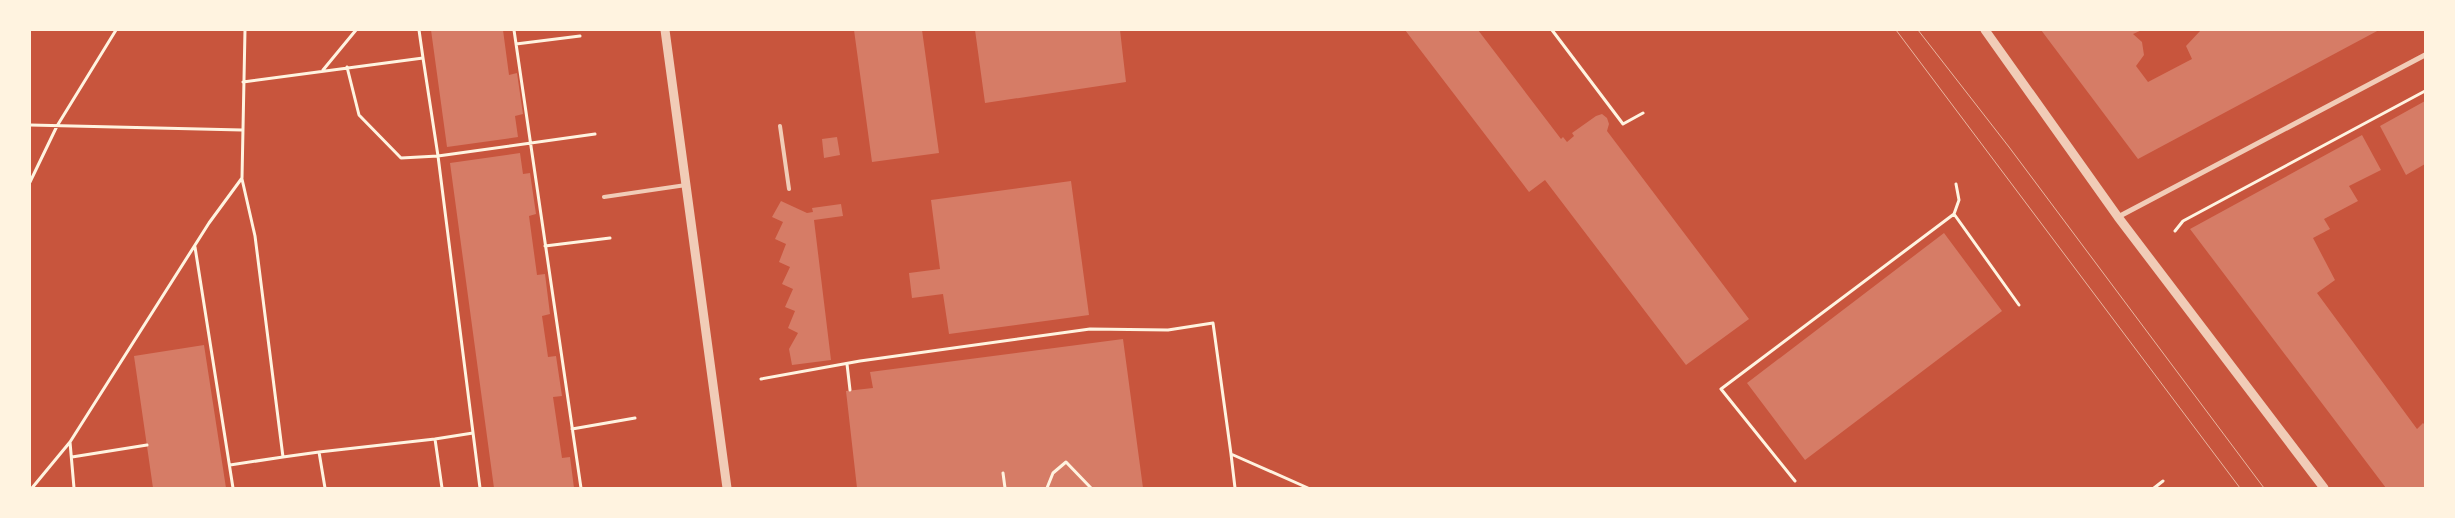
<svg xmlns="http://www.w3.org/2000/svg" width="2455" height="518" font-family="'Nunito Sans',sans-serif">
<rect width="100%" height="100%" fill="#c8553d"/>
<!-- building -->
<path fill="#d67c66" d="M 431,30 L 503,30 L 509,75 L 517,73 L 523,114 L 515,116 L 518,137 L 447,147 Z
M 854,30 L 922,30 L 939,153 L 872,162 Z
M 975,30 L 1120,30 L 1126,82 L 985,103 Z
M 1405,30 L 1478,30 L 1561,139 L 1563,137 L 1567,142 L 1574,136 L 1572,133 L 1596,116 L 1602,114 L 1607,118 L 1609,124 L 1607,131 L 1749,319 L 1686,365 L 1545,180 L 1529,192 Z
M 2041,30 L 2142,30 L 2133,34 L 2142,42 L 2144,55 L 2136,66 L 2148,82 L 2192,59 L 2186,46 L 2201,30 L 2379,30 L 2138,159 Z
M 2425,101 L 2425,164 L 2406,175 L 2380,126 Z
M 2362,135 L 2381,170 L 2349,186 L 2358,201 L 2324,219 L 2330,229 L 2313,238 L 2335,280 L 2317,293 L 2417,429 L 2423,423 L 2425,425 L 2425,488 L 2386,488 L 2190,229 Z
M 837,137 L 840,155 L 824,158 L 822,139 Z
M 520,153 L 523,174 L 530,173 L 536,214 L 529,216 L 537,275 L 545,274 L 550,314 L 542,316 L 548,357 L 556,356 L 562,396 L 553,397 L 562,458 L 570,457 L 574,488 L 494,488 L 450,163 Z
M 1071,181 L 1089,315 L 949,334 L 943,294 L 912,298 L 909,273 L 940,269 L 931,200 Z
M 781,201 L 807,213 L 813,212 L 812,208 L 841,204 L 843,216 L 814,220 L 831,360 L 792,365 L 789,349 L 798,333 L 788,328 L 795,311 L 785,307 L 793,289 L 782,284 L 790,267 L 779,262 L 786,244 L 775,239 L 783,222 L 772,217 Z
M 1944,233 L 2002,311 L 1805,460 L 1747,383 Z
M 1123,339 L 1143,488 L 857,488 L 846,391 L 873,388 L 870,372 Z
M 204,345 L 226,488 L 153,488 L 134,356 Z"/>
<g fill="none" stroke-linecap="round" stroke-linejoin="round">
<!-- path -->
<path stroke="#fff3e0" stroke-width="3" d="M 419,30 L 423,58
M 514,30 L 581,488
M 1552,30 L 1623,124 L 1643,113
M 516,44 L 580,36
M 347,67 L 359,115 L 401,158 L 438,156 L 595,134
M 323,70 L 356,30
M 243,82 L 423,58 L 438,156 L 480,488
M 30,125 L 242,130
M 242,179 L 255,236 L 283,457 L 319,452 L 325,488
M 30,182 L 57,126 L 116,30
M 1956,184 L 1959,200 L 1954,214 L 2019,305
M 2175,231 L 2183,221 L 2425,91
M 545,246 L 610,238
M 195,247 L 233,488
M 847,364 L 850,390
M 761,379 L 860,361 L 1090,329 L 1168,330 L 1213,323 L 1231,454 L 1308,488
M 572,429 L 635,418
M 435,439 L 473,433
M 70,442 L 74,488
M 319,452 L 435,439 L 442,488
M 1231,454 L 1235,488
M 72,457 L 147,445
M 230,465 L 283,457
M 1003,473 L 1005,488
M 1795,481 L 1721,389 L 1954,214
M 32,488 L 70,442 L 209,223 L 242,178 L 245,30
M 1047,488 L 1053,473 L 1066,462 L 1091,488
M 2154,488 L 2163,481"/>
<!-- service -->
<path stroke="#f1ccb7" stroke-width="4" d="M 780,126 L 789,189
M 604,197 L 686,185"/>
<!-- minor -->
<path stroke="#f1ccb7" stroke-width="5" d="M 2118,217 L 2425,55"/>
<!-- tertiary -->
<path stroke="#f1ccb7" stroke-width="9" d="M 665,30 L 727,488
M 1985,30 L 2118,217 L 2324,488"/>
<!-- tram -->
<path stroke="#e9b49f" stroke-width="1" d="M 1896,30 L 2240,488
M 1918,30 L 2009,147 L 2264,488"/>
</g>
<!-- border -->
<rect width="2455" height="518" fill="none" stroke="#fff3e0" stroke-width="62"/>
</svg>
